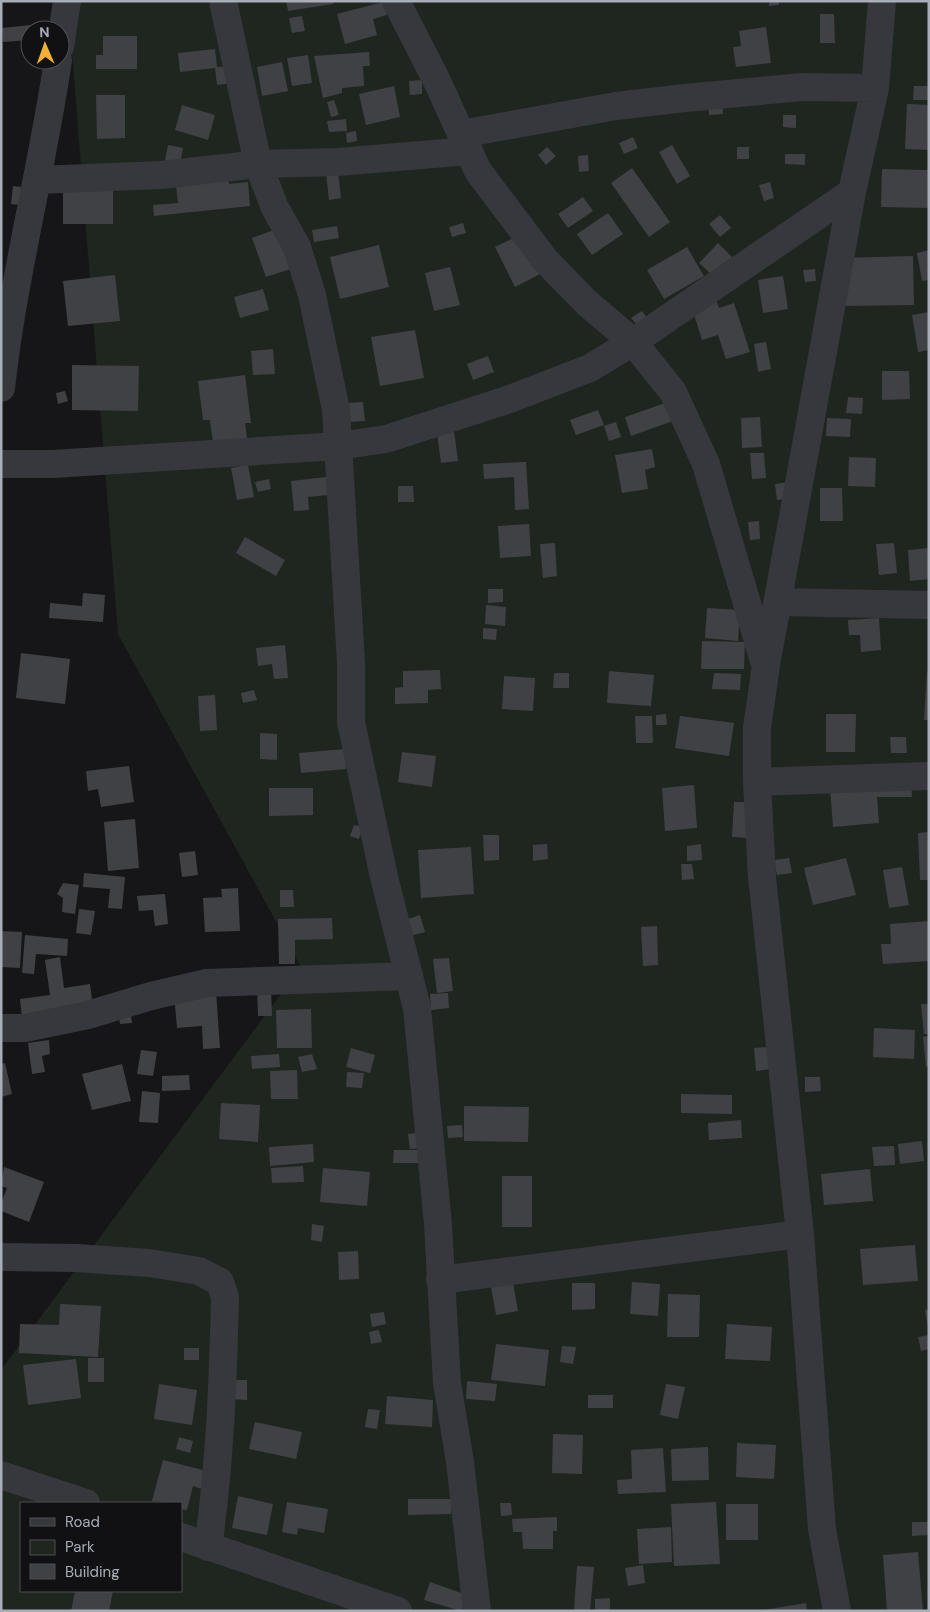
<svg xmlns="http://www.w3.org/2000/svg" width="930" height="1612" font-family="'DM Sans',sans-serif">
<rect width="100%" height="100%" fill="#161618"/>
<!-- green -->
<path fill="#1e261f" fill-rule="evenodd" d="M 68,1 L 929,1 L 929,1611 L 1,1611 L 1,1370 L 301,967 L 118,634 ZM 21,1503 L 181,1503 L 181,1591 L 21,1591 Z"/>
<!-- building -->
<path fill="#404145" d="M 286,1 L 333,1 L 333,4 L 288,11 Z
M 769,1 L 779,1 L 779,5 L 769,6 Z
M 383,2 L 387,15 L 373,19 L 377,35 L 345,44 L 337,14 Z
M 820,14 L 834,14 L 835,43 L 820,43 Z
M 302,16 L 305,31 L 292,33 L 289,18 Z
M 31,25 L 30,40 L 3,42 L 2,28 Z
M 766,27 L 771,63 L 736,67 L 733,47 L 741,46 L 739,31 Z
M 103,36 L 137,36 L 137,69 L 96,69 L 96,55 L 103,55 Z
M 215,49 L 217,67 L 231,66 L 233,83 L 217,85 L 215,68 L 180,72 L 178,53 Z
M 369,52 L 370,66 L 363,66 L 364,86 L 342,88 L 342,93 L 323,98 L 314,56 Z
M 308,55 L 312,83 L 292,86 L 287,58 Z
M 282,62 L 288,91 L 262,96 L 257,67 Z
M 422,80 L 422,94 L 410,95 L 409,81 Z
M 394,86 L 400,117 L 366,125 L 359,94 Z
M 914,86 L 929,86 L 929,100 L 913,100 Z
M 96,95 L 125,95 L 125,138 L 97,139 Z
M 722,97 L 723,114 L 709,115 L 708,99 Z
M 334,100 L 339,115 L 331,117 L 327,102 Z
M 907,104 L 929,105 L 929,150 L 905,149 Z
M 182,105 L 215,115 L 208,140 L 175,130 Z
M 783,115 L 796,115 L 796,128 L 783,127 Z
M 346,119 L 347,131 L 329,132 L 327,121 Z
M 356,131 L 357,141 L 347,143 L 346,133 Z
M 633,137 L 638,148 L 624,154 L 619,143 Z
M 168,145 L 183,148 L 180,163 L 165,160 Z
M 672,145 L 690,176 L 677,184 L 659,152 Z
M 547,147 L 556,156 L 546,165 L 538,155 Z
M 737,147 L 749,147 L 749,159 L 737,159 Z
M 785,154 L 805,154 L 805,165 L 785,164 Z
M 588,155 L 589,171 L 579,172 L 578,156 Z
M 632,168 L 670,222 L 649,237 L 611,183 Z
M 882,169 L 929,170 L 929,208 L 881,207 Z
M 228,171 L 229,184 L 248,182 L 250,206 L 154,216 L 153,205 L 178,203 L 175,177 Z
M 338,172 L 341,198 L 329,200 L 326,173 Z
M 770,182 L 774,198 L 764,201 L 759,185 Z
M 13,186 L 22,187 L 21,205 L 11,204 Z
M 63,188 L 113,189 L 113,224 L 63,224 Z
M 583,197 L 593,211 L 568,228 L 558,214 Z
M 608,213 L 623,234 L 592,255 L 577,234 Z
M 720,215 L 731,228 L 720,237 L 709,224 Z
M 463,223 L 466,233 L 452,237 L 449,227 Z
M 337,226 L 339,238 L 314,242 L 312,230 Z
M 277,229 L 291,269 L 266,277 L 252,238 Z
M 522,234 L 542,273 L 515,287 L 495,247 Z
M 718,243 L 732,257 L 713,276 L 699,263 Z
M 379,245 L 389,287 L 340,299 L 330,257 Z
M 687,247 L 704,276 L 664,299 L 647,270 Z
M 929,250 L 929,280 L 922,281 L 917,253 Z
M 913,256 L 914,305 L 842,306 L 841,258 Z
M 450,267 L 460,305 L 434,311 L 425,273 Z
M 815,269 L 816,281 L 805,282 L 803,270 Z
M 115,275 L 120,321 L 68,326 L 63,281 Z
M 783,276 L 788,309 L 763,313 L 758,280 Z
M 263,289 L 269,310 L 240,318 L 234,297 Z
M 716,300 L 719,308 L 734,303 L 750,352 L 726,359 L 718,335 L 702,340 L 692,308 Z
M 642,311 L 648,319 L 638,326 L 631,318 Z
M 929,312 L 929,350 L 918,352 L 912,315 Z
M 415,330 L 424,378 L 380,386 L 371,337 Z
M 766,342 L 771,369 L 758,372 L 754,344 Z
M 273,349 L 275,374 L 253,375 L 251,351 Z
M 488,356 L 494,372 L 473,380 L 467,364 Z
M 72,365 L 139,366 L 138,411 L 72,410 Z
M 882,371 L 909,371 L 910,399 L 882,400 Z
M 245,375 L 251,423 L 245,423 L 247,438 L 213,443 L 210,420 L 203,420 L 198,381 Z
M 65,391 L 68,401 L 58,404 L 56,393 Z
M 848,397 L 863,398 L 862,414 L 846,413 Z
M 674,400 L 681,418 L 631,436 L 625,417 Z
M 363,402 L 365,421 L 348,422 L 347,403 Z
M 598,410 L 604,425 L 576,435 L 570,420 Z
M 760,417 L 762,447 L 742,448 L 741,418 Z
M 827,418 L 851,419 L 850,437 L 826,436 Z
M 616,422 L 621,437 L 609,441 L 604,426 Z
M 453,423 L 458,461 L 441,463 L 436,426 Z
M 652,449 L 655,467 L 645,470 L 648,489 L 622,493 L 615,455 Z
M 750,453 L 764,453 L 766,478 L 752,479 Z
M 849,457 L 876,458 L 875,487 L 848,486 Z
M 526,462 L 529,509 L 515,510 L 514,477 L 484,479 L 483,464 Z
M 248,465 L 254,497 L 237,500 L 231,468 Z
M 326,477 L 328,495 L 308,497 L 309,510 L 294,511 L 291,481 Z
M 269,479 L 271,489 L 258,492 L 255,482 Z
M 790,482 L 792,498 L 777,500 L 775,484 Z
M 398,486 L 413,486 L 414,502 L 398,502 Z
M 820,488 L 842,488 L 843,521 L 820,521 Z
M 759,521 L 760,539 L 750,540 L 748,522 Z
M 529,524 L 531,556 L 500,558 L 498,526 Z
M 245,537 L 285,560 L 276,576 L 236,553 Z
M 555,543 L 557,576 L 543,578 L 540,544 Z
M 894,543 L 897,573 L 879,575 L 876,544 Z
M 929,548 L 929,579 L 910,581 L 908,550 Z
M 488,589 L 503,589 L 503,602 L 488,603 Z
M 83,593 L 105,595 L 103,622 L 49,618 L 50,603 L 82,606 Z
M 486,605 L 506,607 L 505,626 L 485,624 Z
M 707,608 L 740,610 L 738,641 L 705,638 Z
M 879,618 L 881,650 L 861,652 L 860,635 L 849,635 L 848,620 Z
M 483,628 L 497,629 L 496,640 L 483,639 Z
M 702,641 L 745,642 L 744,669 L 701,669 Z
M 285,645 L 288,678 L 274,679 L 272,664 L 258,666 L 256,648 Z
M 21,653 L 70,659 L 65,704 L 16,698 Z
M 440,670 L 441,689 L 428,690 L 428,703 L 395,704 L 395,688 L 403,687 L 403,671 Z
M 609,671 L 654,675 L 651,706 L 607,703 Z
M 927,671 L 929,671 L 929,720 L 924,720 Z
M 554,673 L 569,673 L 569,688 L 553,688 Z
M 714,673 L 741,674 L 740,690 L 712,689 Z
M 504,676 L 535,678 L 533,711 L 502,709 Z
M 254,690 L 257,700 L 243,703 L 241,693 Z
M 215,695 L 217,730 L 200,731 L 198,696 Z
M 666,714 L 667,725 L 656,725 L 656,715 Z
M 826,714 L 856,714 L 855,752 L 826,752 Z
M 635,716 L 652,716 L 653,743 L 636,743 Z
M 680,716 L 734,723 L 729,756 L 675,748 Z
M 260,733 L 277,734 L 277,760 L 260,759 Z
M 890,737 L 906,737 L 907,753 L 891,753 Z
M 344,749 L 346,769 L 301,773 L 299,753 Z
M 402,752 L 436,756 L 432,787 L 398,782 Z
M 129,766 L 134,802 L 101,807 L 98,789 L 88,791 L 86,771 Z
M 911,784 L 912,797 L 877,797 L 879,823 L 833,827 L 830,787 Z
M 694,785 L 697,828 L 665,831 L 662,788 Z
M 269,788 L 313,788 L 313,815 L 269,816 Z
M 734,802 L 751,802 L 749,838 L 732,837 Z
M 135,819 L 139,868 L 108,871 L 104,822 Z
M 354,825 L 362,827 L 359,839 L 350,836 Z
M 929,832 L 929,880 L 920,880 L 918,833 Z
M 483,835 L 499,835 L 499,860 L 484,861 Z
M 547,844 L 548,859 L 533,861 L 533,845 Z
M 701,844 L 702,860 L 687,861 L 687,846 Z
M 471,847 L 474,894 L 421,898 L 418,850 Z
M 195,851 L 198,875 L 182,877 L 179,853 Z
M 789,858 L 792,873 L 777,875 L 774,860 Z
M 846,858 L 856,895 L 813,905 L 804,868 Z
M 681,864 L 692,864 L 694,879 L 682,880 Z
M 902,867 L 909,905 L 889,908 L 883,870 Z
M 84,873 L 125,877 L 122,909 L 108,908 L 110,889 L 83,887 Z
M 63,883 L 79,885 L 75,914 L 62,912 L 63,898 L 57,894 Z
M 238,888 L 240,931 L 205,932 L 203,898 L 222,897 L 221,889 Z
M 280,890 L 293,890 L 294,907 L 280,907 Z
M 165,894 L 168,924 L 155,926 L 153,910 L 139,911 L 137,896 Z
M 79,909 L 95,911 L 91,935 L 76,933 Z
M 420,915 L 425,932 L 413,935 L 408,919 Z
M 332,918 L 333,939 L 295,940 L 295,964 L 279,964 L 278,919 Z
M 929,921 L 929,961 L 883,964 L 881,944 L 891,944 L 890,924 Z
M 657,926 L 658,965 L 643,966 L 641,927 Z
M 1,931 L 22,932 L 20,968 L 1,967 Z
M 25,935 L 68,939 L 67,956 L 36,954 L 34,974 L 22,973 Z
M 60,957 L 64,988 L 90,984 L 93,1008 L 22,1018 L 20,999 L 50,995 L 45,960 Z
M 449,958 L 453,991 L 437,993 L 433,959 Z
M 271,987 L 272,1016 L 258,1016 L 257,988 Z
M 216,991 L 220,1048 L 203,1049 L 202,1026 L 177,1028 L 174,994 Z
M 448,993 L 449,1008 L 431,1010 L 430,994 Z
M 921,1004 L 929,1004 L 929,1034 L 924,1034 Z
M 130,1009 L 132,1023 L 120,1024 L 118,1011 Z
M 311,1009 L 312,1048 L 277,1048 L 276,1010 Z
M 874,1028 L 915,1030 L 914,1059 L 873,1057 Z
M 929,1036 L 929,1066 L 926,1067 L 923,1037 Z
M 49,1040 L 50,1054 L 42,1056 L 45,1072 L 32,1074 L 28,1043 Z
M 769,1047 L 771,1069 L 756,1071 L 754,1048 Z
M 351,1048 L 375,1055 L 370,1073 L 346,1067 Z
M 141,1050 L 157,1052 L 153,1076 L 137,1074 Z
M 279,1054 L 280,1067 L 252,1069 L 251,1056 Z
M 312,1054 L 317,1069 L 302,1072 L 298,1057 Z
M 5,1063 L 12,1094 L 1,1097 L 1,1064 Z
M 122,1064 L 131,1101 L 92,1110 L 82,1074 Z
M 297,1070 L 298,1099 L 271,1099 L 270,1071 Z
M 347,1072 L 364,1073 L 362,1088 L 346,1087 Z
M 189,1075 L 190,1090 L 162,1091 L 162,1076 Z
M 805,1077 L 820,1077 L 821,1091 L 805,1092 Z
M 142,1091 L 160,1093 L 158,1123 L 139,1122 Z
M 681,1094 L 732,1095 L 732,1114 L 681,1113 Z
M 221,1103 L 260,1105 L 258,1142 L 219,1139 Z
M 464,1106 L 529,1107 L 528,1142 L 464,1141 Z
M 741,1120 L 742,1138 L 709,1140 L 708,1123 Z
M 462,1125 L 463,1137 L 448,1138 L 447,1126 Z
M 423,1132 L 424,1148 L 410,1149 L 408,1134 Z
M 922,1141 L 924,1161 L 900,1164 L 898,1144 Z
M 313,1144 L 314,1162 L 270,1166 L 269,1147 Z
M 894,1146 L 895,1165 L 874,1166 L 872,1147 Z
M 394,1150 L 423,1150 L 423,1163 L 393,1163 Z
M 303,1166 L 304,1182 L 272,1183 L 271,1168 Z
M 4,1167 L 44,1182 L 29,1222 L 1,1211 L 1,1203 L 7,1188 L 1,1186 Z
M 323,1168 L 370,1172 L 367,1206 L 320,1202 Z
M 870,1169 L 873,1201 L 824,1205 L 821,1174 Z
M 502,1176 L 532,1176 L 532,1227 L 502,1227 Z
M 312,1224 L 324,1226 L 322,1242 L 311,1240 Z
M 915,1245 L 918,1281 L 863,1285 L 860,1249 Z
M 358,1251 L 359,1279 L 339,1280 L 338,1252 Z
M 632,1282 L 660,1284 L 658,1316 L 630,1314 Z
M 513,1283 L 518,1311 L 496,1315 L 491,1287 Z
M 572,1283 L 595,1283 L 595,1309 L 572,1310 Z
M 668,1294 L 700,1295 L 699,1337 L 667,1337 Z
M 60,1304 L 101,1306 L 98,1357 L 19,1353 L 20,1324 L 59,1325 Z
M 929,1309 L 929,1328 L 928,1328 L 925,1310 Z
M 384,1312 L 386,1324 L 372,1327 L 370,1314 Z
M 727,1324 L 772,1327 L 770,1361 L 725,1359 Z
M 379,1330 L 382,1342 L 371,1344 L 369,1332 Z
M 929,1335 L 929,1349 L 921,1351 L 918,1337 Z
M 496,1344 L 549,1350 L 545,1386 L 491,1380 Z
M 562,1346 L 576,1347 L 573,1364 L 560,1362 Z
M 184,1348 L 199,1348 L 199,1360 L 184,1360 Z
M 88,1358 L 104,1358 L 104,1382 L 88,1382 Z
M 76,1359 L 81,1398 L 28,1405 L 23,1365 Z
M 230,1380 L 247,1380 L 247,1400 L 230,1399 Z
M 467,1381 L 497,1384 L 495,1401 L 466,1399 Z
M 159,1384 L 197,1390 L 192,1425 L 154,1419 Z
M 666,1384 L 685,1387 L 678,1419 L 660,1415 Z
M 588,1395 L 613,1395 L 613,1408 L 588,1408 Z
M 387,1396 L 433,1400 L 432,1427 L 385,1424 Z
M 368,1409 L 380,1410 L 377,1429 L 365,1427 Z
M 255,1422 L 302,1432 L 296,1459 L 249,1449 Z
M 553,1434 L 583,1435 L 582,1474 L 552,1473 Z
M 179,1437 L 193,1441 L 190,1453 L 176,1449 Z
M 737,1443 L 776,1445 L 774,1479 L 736,1477 Z
M 708,1447 L 709,1480 L 672,1481 L 671,1449 Z
M 663,1448 L 666,1492 L 618,1494 L 617,1480 L 632,1479 L 631,1450 Z
M 163,1460 L 207,1471 L 202,1489 L 193,1486 L 187,1510 L 181,1509 L 181,1503 L 152,1501 Z
M 238,1496 L 273,1504 L 267,1535 L 232,1528 Z
M 408,1499 L 452,1499 L 451,1514 L 408,1515 Z
M 287,1502 L 328,1509 L 324,1533 L 298,1528 L 297,1535 L 282,1532 Z
M 716,1502 L 720,1564 L 674,1566 L 671,1504 Z
M 500,1503 L 511,1503 L 512,1515 L 501,1516 Z
M 726,1504 L 758,1504 L 758,1540 L 726,1540 Z
M 557,1517 L 557,1531 L 553,1531 L 553,1549 L 523,1549 L 522,1532 L 513,1532 L 512,1519 Z
M 912,1522 L 929,1522 L 929,1535 L 912,1536 Z
M 671,1527 L 672,1562 L 639,1564 L 637,1529 Z
M 918,1552 L 923,1611 L 887,1611 L 883,1555 Z
M 643,1565 L 645,1583 L 628,1586 L 625,1568 Z
M 577,1566 L 594,1567 L 590,1611 L 574,1611 Z
M 430,1582 L 467,1595 L 461,1611 L 424,1600 Z
M 75,1591 L 113,1591 L 109,1611 L 71,1611 Z
M 610,1598 L 610,1611 L 595,1611 L 595,1599 Z
M 806,1603 L 807,1611 L 763,1611 L 763,1610 Z"/>
<g fill="none" stroke-linecap="round" stroke-linejoin="round">
<!-- minor -->
<path stroke="#37383d" stroke-width="28" d="M 223,1 L 258,164 L 275,208 L 297,247 L 312,295 L 336,410 L 351,663 L 351,722 L 384,877 L 417,1008 L 438,1224 L 447,1383 L 460,1462 L 477,1611
M 396,1 L 437,81 L 478,171 L 545,260 L 587,303 L 633,342 L 673,392 L 706,464 L 764,661
M 60,47 L 67,1
M 461,134 L 616,106 L 685,98 L 802,87 L 875,88
M 38,180 L 161,175 L 258,164 L 338,162 L 469,151
M 1,388 C 13,278 42,170 58,60
M 1,464 L 53,464 L 338,446 L 386,439 L 510,399 L 590,368 L 633,342 L 852,192
M 778,602 L 929,605
M 757,782 L 929,776
M 1,1028 L 25,1028 L 88,1015 L 151,996 L 207,983 L 409,976
M 1,1257 L 76,1258 L 149,1263 L 199,1271 L 220,1282 L 225,1297 C 223,1381 220,1464 208,1547
M 440,1280 L 800,1234
M 1,1475 L 86,1503
M 181,1537 L 398,1611
M 837,1611 L 822,1529 L 800,1234 L 762,877 L 757,782 L 757,728 L 766,665 L 852,192 L 875,88 L 882,1"/>
</g>
<!-- border -->
<rect width="930" height="1612" fill="none" stroke="#a8adb8" stroke-width="5"/>
<!-- legend -->
<rect x="20" y="1502" width="162" height="90" fill="#111113" stroke="#4d4f55"/>
<rect x="30" y="1518" width="25" height="8" fill="#37383d" stroke="#4d4f55"/>
<text x="65" y="1527" font-size="15" fill="#a8adb8">Road</text>
<rect x="30" y="1540" width="25" height="15" fill="#1e261f" stroke="#4d4f55"/>
<text x="65" y="1552" font-size="15" fill="#a8adb8">Park</text>
<rect x="30" y="1564" width="25" height="15" fill="#404145" stroke="#4d4f55"/>
<text x="65" y="1577" font-size="15" fill="#a8adb8">Building</text>
<!-- north arrow -->
<g transform="translate(45 45) rotate(358)"><circle r="24" fill="#111113" stroke="#4d4f55"/>
<path d="M0-4L9 19L0 12L-9 19Z" fill="#f2b134"/>
<text y="-8" font-size="14" font-weight="bold" text-anchor="middle" fill="#a8adb8">N</text>
</g>
</svg>
